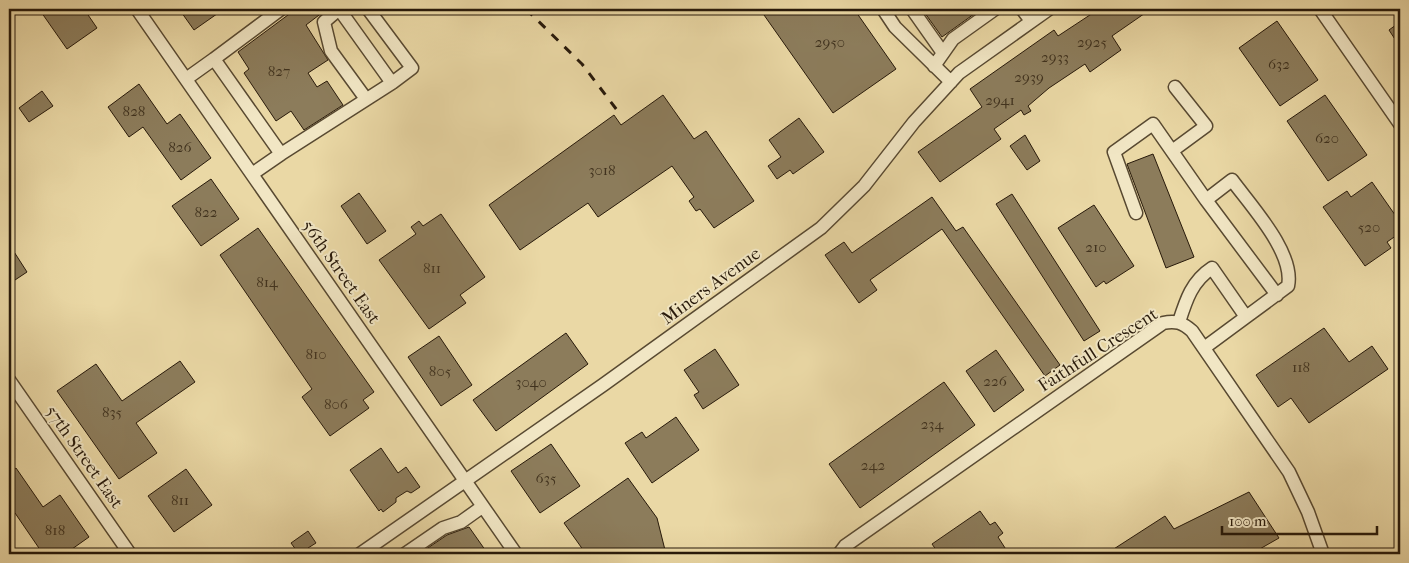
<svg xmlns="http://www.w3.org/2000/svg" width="1409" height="563" font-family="'IM FELL French Canon',serif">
<rect width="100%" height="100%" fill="#ead8a5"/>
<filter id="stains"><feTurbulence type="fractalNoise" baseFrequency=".004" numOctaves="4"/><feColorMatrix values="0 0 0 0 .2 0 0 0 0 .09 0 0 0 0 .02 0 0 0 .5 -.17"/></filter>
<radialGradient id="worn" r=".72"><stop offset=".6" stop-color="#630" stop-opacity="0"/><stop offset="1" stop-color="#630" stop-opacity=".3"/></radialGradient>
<!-- building -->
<path fill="#8c7c5b" stroke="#27190a" d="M 39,9 L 84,9 L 97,28 L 67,49 Z
M 179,9 L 224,9 L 194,30 Z
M 296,9 L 327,9 L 306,25 L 328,60 L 308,73 L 317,87 L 327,81 L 343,105 L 304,130 L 291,111 L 276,121 L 244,73 L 249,69 L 238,52 Z
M 773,9 L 854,9 L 896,69 L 833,113 L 764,15 Z
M 922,9 L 981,9 L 942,37 Z
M 1099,9 L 1151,9 L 1112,36 L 1121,50 L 1090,72 L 1085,64 L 1049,88 L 1028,106 L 1031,111 L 1024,115 L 1021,110 L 994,129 L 1001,139 L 940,182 L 918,152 L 982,107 L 970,89 L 1054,30 L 1058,36 Z
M 1277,21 L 1318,80 L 1280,106 L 1239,48 Z
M 1400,22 L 1400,47 L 1389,30 Z
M 139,84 L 167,124 L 180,114 L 211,158 L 181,180 L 143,127 L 129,137 L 108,107 Z
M 42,91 L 53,106 L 29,122 L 19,108 Z
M 663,95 L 694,139 L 706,131 L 754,201 L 714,228 L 700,209 L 696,211 L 689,201 L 694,197 L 672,166 L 598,217 L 588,203 L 520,250 L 489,205 L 614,115 L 621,125 Z
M 1325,95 L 1367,155 L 1328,181 L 1287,121 Z
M 799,118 L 824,152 L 793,174 L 790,170 L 777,179 L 768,166 L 781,157 L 769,140 Z
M 1025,135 L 1040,161 L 1027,170 L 1010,146 Z
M 1153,154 L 1194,257 L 1166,268 L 1127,164 Z
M 211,179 L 239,219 L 201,246 L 172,206 Z
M 1372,182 L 1400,222 L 1400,233 L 1387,242 L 1391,248 L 1365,266 L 1323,207 L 1347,191 L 1351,197 Z
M 359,193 L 386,231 L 367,244 L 341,206 Z
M 1012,194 L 1100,331 L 1084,341 L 996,204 Z
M 932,197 L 956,231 L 963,227 L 1060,365 L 1045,376 L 942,229 L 870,280 L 877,290 L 859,303 L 825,255 L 844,242 L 852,253 Z
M 1094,205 L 1134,266 L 1106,284 L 1104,281 L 1096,287 L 1058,228 Z
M 441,214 L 485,277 L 460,295 L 466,303 L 429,329 L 379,260 L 416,234 L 411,227 L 419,221 L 423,226 Z
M 258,228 L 374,392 L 363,400 L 369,408 L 330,436 L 302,397 L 312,389 L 220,255 Z
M 9,244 L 27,272 L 9,284 Z
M 1324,328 L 1349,362 L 1372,346 L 1388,369 L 1309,423 L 1291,398 L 1278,407 L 1256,375 Z
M 566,333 L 588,364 L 496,431 L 473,400 Z
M 439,336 L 472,385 L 441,406 L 408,357 Z
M 715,349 L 739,385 L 703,409 L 694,395 L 699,392 L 684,370 Z
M 996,350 L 1024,390 L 994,412 L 966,371 Z
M 180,361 L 195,382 L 136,423 L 157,453 L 119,479 L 57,391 L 96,364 L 122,401 Z
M 944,382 L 975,425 L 860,508 L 829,464 Z
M 676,417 L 699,450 L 652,483 L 625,443 L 642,432 L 646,438 Z
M 551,444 L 580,486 L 540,513 L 511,471 Z
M 381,448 L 398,473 L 406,467 L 420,487 L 411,493 L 407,491 L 396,498 L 396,502 L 383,512 L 381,509 L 379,511 L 350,470 Z
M 16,468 L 43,507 L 60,495 L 89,537 L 65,554 L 43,554 L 15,513 L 9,518 L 9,473 Z
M 186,469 L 212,505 L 174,532 L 148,496 Z
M 628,478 L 657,518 L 666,554 L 586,554 L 564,523 Z
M 1249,492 L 1279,538 L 1251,554 L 1106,554 L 1165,516 L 1174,529 Z
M 980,511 L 990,525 L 995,522 L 1003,533 L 998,537 L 1007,551 L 1002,554 L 939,554 L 932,544 Z
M 469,527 L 488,554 L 419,554 L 447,535 Z
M 308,531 L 316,543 L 308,548 L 312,554 L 299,554 L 291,543 Z"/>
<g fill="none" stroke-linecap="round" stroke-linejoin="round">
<defs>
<path id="minor" d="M 137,9 L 516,554
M 883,9 L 895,27 L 951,82
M 912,9 L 943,53
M 1022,9 L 1031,21
M 1320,9 L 1400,124
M 214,59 L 281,9
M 934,66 L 953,39 L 995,9
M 186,79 L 214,59 L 281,154 L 252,174
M 366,99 L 331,51 L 324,22 L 339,9 L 392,83 L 412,68 L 368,9
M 1172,151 L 1206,126 L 1175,87
M 281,154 L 392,83
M 1136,213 L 1114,152 L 1153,124 L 1206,200
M 1246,317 L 1288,286 C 1295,253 1251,206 1232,180 L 1206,200 L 1277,295
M 1179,322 C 1186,300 1192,281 1212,268 L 1246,317 L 1204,348
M 9,380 L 130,554
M 360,554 L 603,385 L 821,228 L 864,186 L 914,122 L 959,73 L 1049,9
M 405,554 L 443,528 L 461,522 L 482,507
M 839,554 L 845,546 L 1163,323 C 1176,320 1183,323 1192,331 L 1289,472 L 1308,512 L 1323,554"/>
</defs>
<!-- minor casing -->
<use href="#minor" stroke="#584931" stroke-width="15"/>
<!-- minor -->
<use href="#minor" stroke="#f1e6c4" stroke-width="12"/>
<!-- rail -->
<path stroke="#27190a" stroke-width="3" stroke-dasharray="9 9" stroke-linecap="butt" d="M 526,9 L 582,64 L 620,114"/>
</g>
<g text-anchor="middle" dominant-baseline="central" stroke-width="4" stroke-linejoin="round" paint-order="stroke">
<!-- number labels -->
<g font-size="15" fill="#40321e">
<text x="830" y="42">2950</text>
<text x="1092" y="42">2925</text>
<text x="1055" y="57">2933</text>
<text x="1279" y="64">632</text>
<text x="279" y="71">827</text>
<text x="1029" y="77">2939</text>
<text x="1000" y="100">2941</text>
<text x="134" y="111">828</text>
<text x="1327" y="138">620</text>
<text x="180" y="147">826</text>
<text x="602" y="170">3018</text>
<text x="206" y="212">822</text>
<text x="1369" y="227">520</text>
<text x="1096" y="247">210</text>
<text x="432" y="268">811</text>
<text x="267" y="282">814</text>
<text x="316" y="354">810</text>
<text x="1301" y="367">118</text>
<text x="440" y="371">805</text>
<text x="995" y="381">226</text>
<text x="531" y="382">3040</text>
<text x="336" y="404">806</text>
<text x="112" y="412">835</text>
<text x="932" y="424">234</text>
<text x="873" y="465">242</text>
<text x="546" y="478">635</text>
<text x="180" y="500">811</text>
<text x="55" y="530">818</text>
</g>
<!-- street labels -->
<g font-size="18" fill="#27190a" stroke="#f1e6c4">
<text transform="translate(341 272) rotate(55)">56th Street East</text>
<text transform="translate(711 286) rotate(-36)">Miners Avenue</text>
<text transform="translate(1098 350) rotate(-33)">Faithfull Crescent</text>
<text transform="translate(84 457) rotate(55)">57th Street East</text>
</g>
</g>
<!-- margin -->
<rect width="1409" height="563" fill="none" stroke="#ead8a5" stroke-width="30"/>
<rect x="10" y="10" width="1389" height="543" fill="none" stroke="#27190a" stroke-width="2.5"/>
<rect x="15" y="15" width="1379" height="533" fill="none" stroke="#27190a"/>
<!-- scale -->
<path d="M1222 526v8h155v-8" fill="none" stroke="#27190a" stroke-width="2.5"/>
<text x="1229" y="526" font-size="15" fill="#27190a" stroke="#f1e6c4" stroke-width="4" paint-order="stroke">100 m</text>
<rect width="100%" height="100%" filter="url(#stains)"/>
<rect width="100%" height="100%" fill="url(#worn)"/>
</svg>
